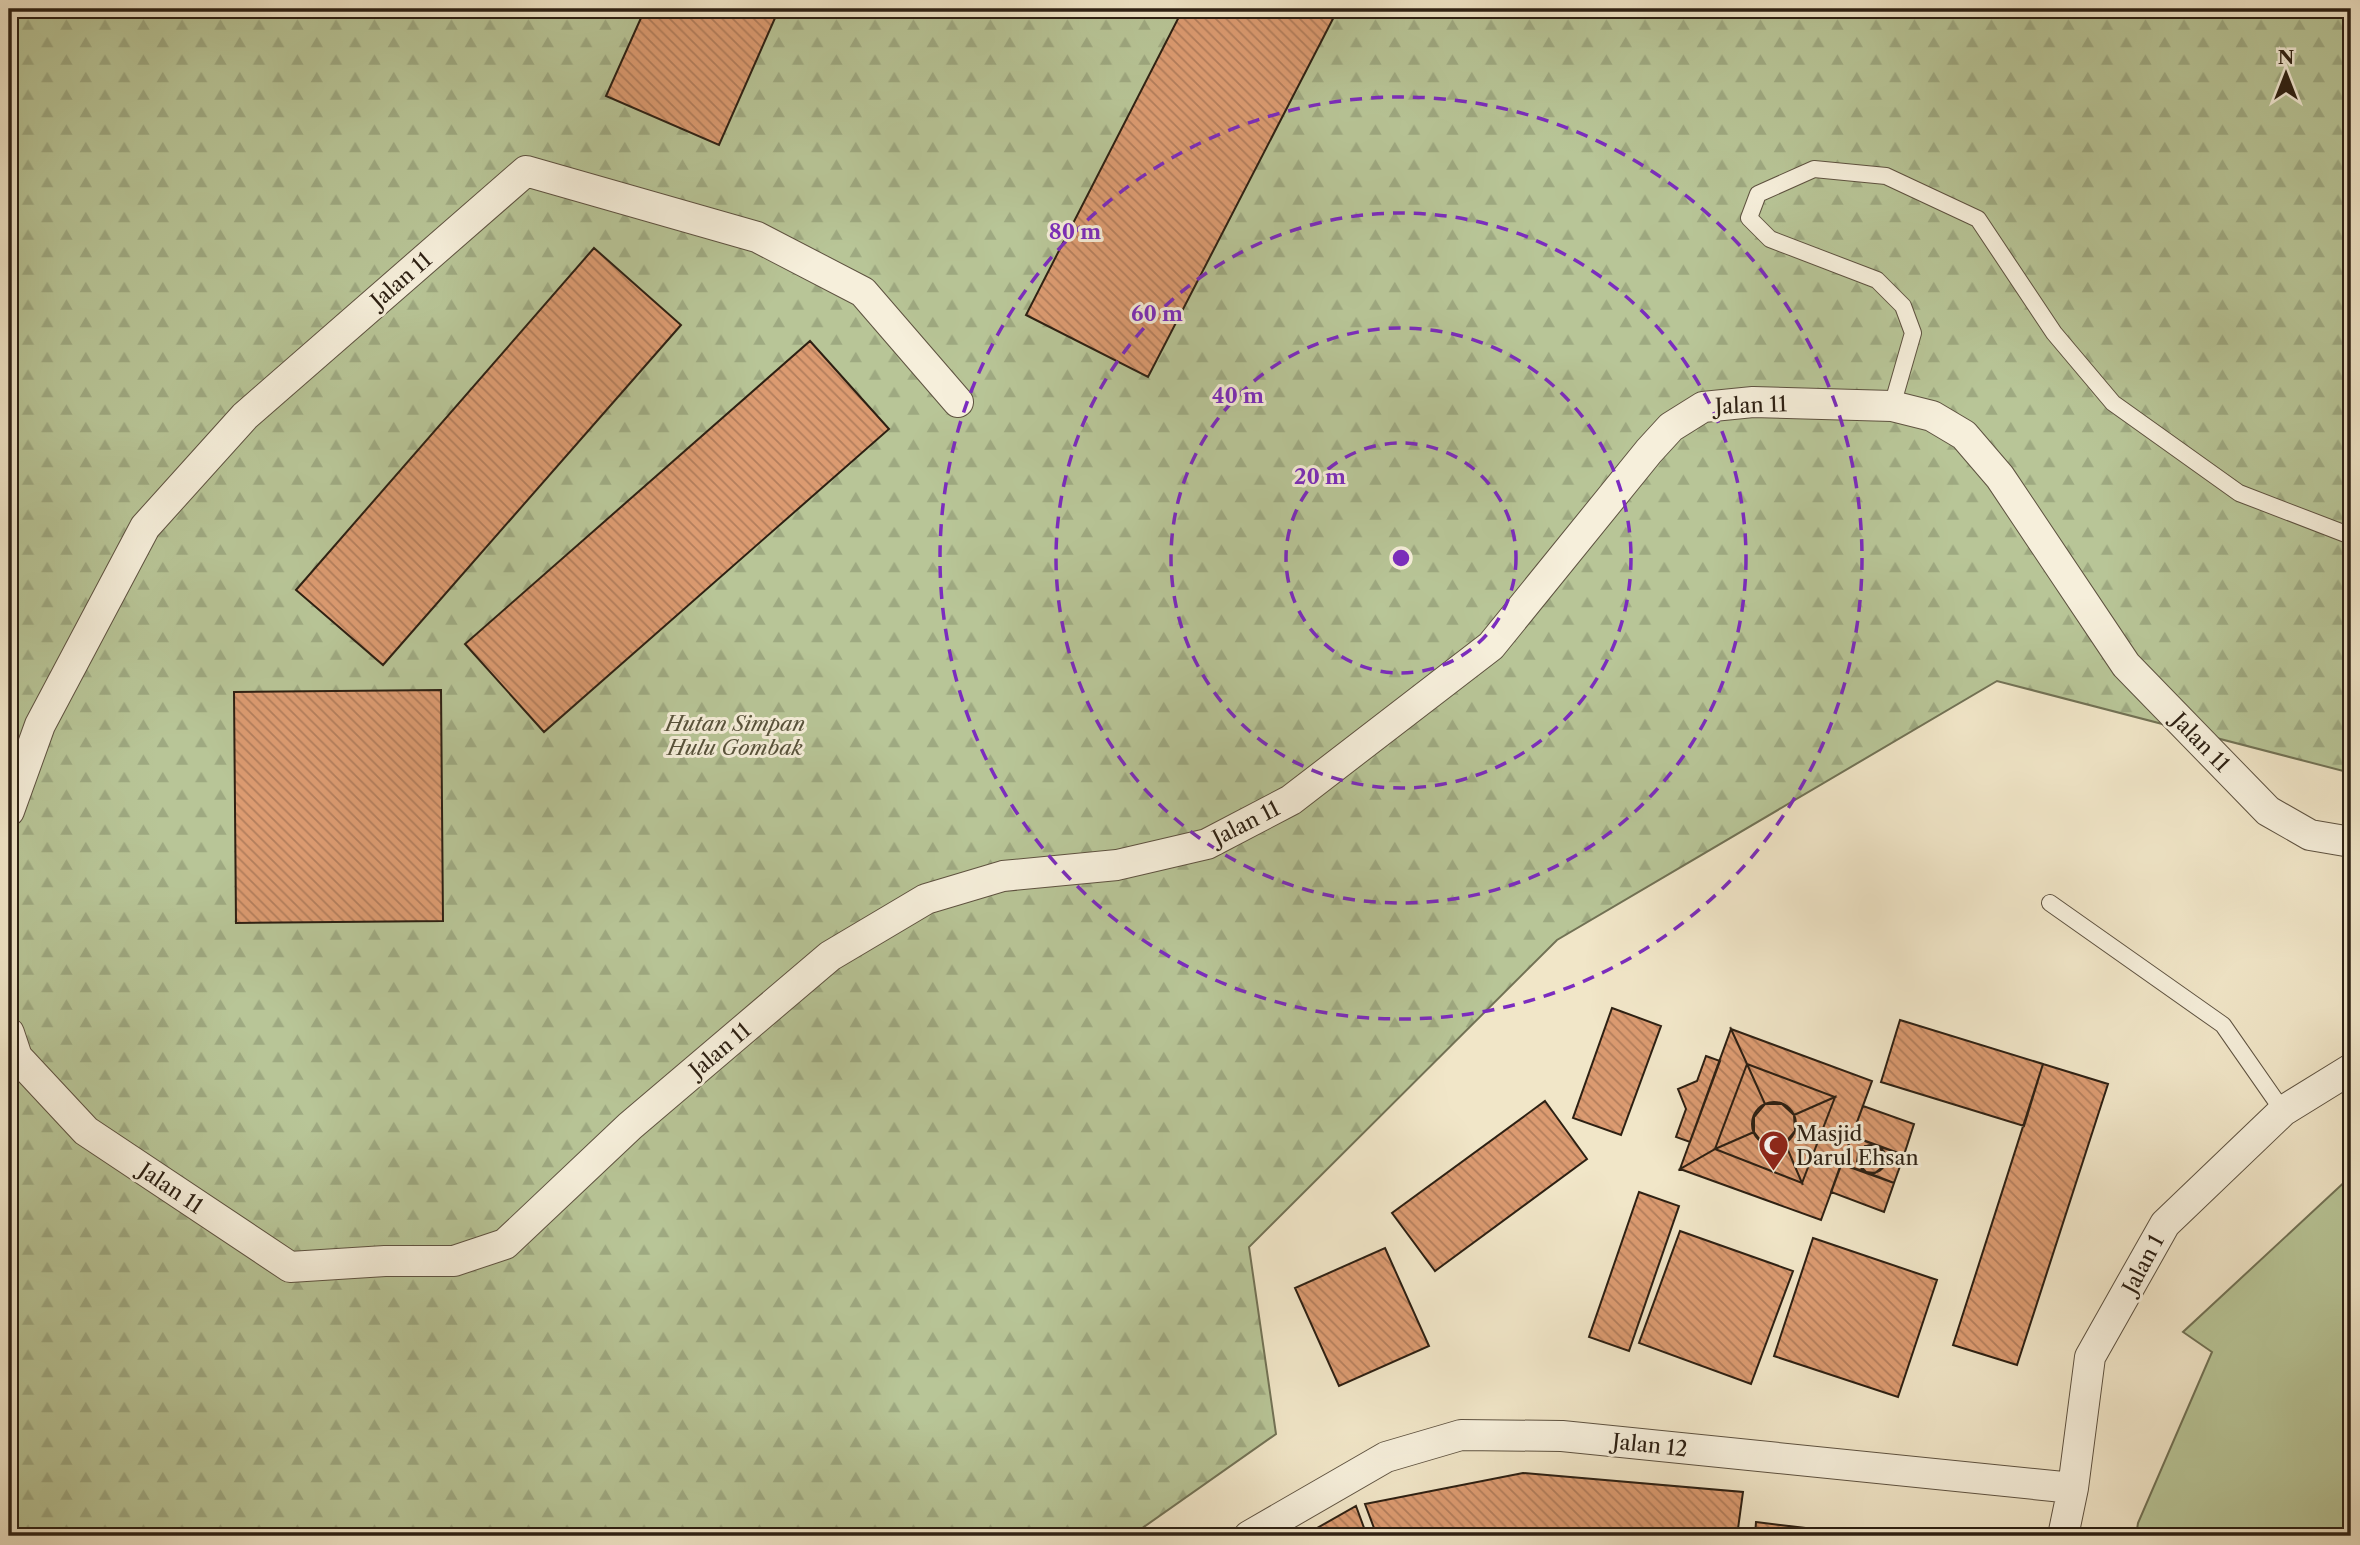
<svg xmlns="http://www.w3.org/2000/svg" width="2360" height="1545" font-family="'Libre Caslon Text',serif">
<defs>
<pattern id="forest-firs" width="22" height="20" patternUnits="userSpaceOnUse" patternTransform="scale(1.75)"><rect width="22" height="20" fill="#b8c597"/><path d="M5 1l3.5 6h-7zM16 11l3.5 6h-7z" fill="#9ea981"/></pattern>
<pattern id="building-back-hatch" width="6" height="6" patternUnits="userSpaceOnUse" patternTransform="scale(1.75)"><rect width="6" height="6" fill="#dc9b71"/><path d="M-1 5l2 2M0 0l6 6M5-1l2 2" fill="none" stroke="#b37e5c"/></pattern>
</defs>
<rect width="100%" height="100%" fill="#f1e6c8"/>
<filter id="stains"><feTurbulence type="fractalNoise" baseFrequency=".00286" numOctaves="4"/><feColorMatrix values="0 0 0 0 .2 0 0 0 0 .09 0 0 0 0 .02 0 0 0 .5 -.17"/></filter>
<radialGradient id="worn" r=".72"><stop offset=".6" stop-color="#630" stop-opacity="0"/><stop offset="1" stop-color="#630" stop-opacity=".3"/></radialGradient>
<!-- grass -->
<path fill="#b8c597" stroke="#727255" stroke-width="2" d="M 2351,1176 L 2351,1536 L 2136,1536 L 2138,1523 L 2212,1352 L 2183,1332 Z"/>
<!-- forest -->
<path fill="url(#forest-firs)" stroke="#727255" stroke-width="2" d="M 9,9 L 2351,9 L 2351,773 L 1997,681 L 1557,940 L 1249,1247 L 1276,1434 L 1131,1536 L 19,1536 L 9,1533 Z"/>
<!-- building -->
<path fill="url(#building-back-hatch)" stroke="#2d2013" stroke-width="2" d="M 645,9 L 779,9 L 719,145 L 606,96 Z
M 1183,9 L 1338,9 L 1148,377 L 1026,315 Z
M 594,248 L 681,325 L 383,665 L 296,590 Z
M 810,341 L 889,429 L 544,732 L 465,644 Z
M 441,690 L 443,921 L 236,923 L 234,692 Z
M 1612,1008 L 1661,1026 L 1621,1135 L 1573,1118 Z
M 1900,1020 L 2043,1064 L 2024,1126 L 1881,1082 Z
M 1731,1029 L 1747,1064 L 1715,1149 L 1680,1169 Z
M 1731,1029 L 1872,1081 L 1821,1220 L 1680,1169 L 1715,1149 L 1802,1183 L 1835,1097 L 1747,1064 Z
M 1706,1056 L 1720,1061 L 1690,1142 L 1676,1137 L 1686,1109 L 1678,1089 L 1697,1081 Z
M 1747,1064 L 1835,1097 L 1794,1115 L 1782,1104 L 1765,1104 Z
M 1747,1064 L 1765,1104 L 1754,1117 L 1754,1132 L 1715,1149 Z
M 2043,1064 L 2108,1084 L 2017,1365 L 1953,1345 Z
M 1835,1097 L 1802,1183 L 1785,1143 L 1795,1131 L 1794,1115 Z
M 1545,1101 L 1587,1159 L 1435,1271 L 1392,1213 Z
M1752 1124a22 22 0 1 1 44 0a22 22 0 1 1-44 0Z
M 1863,1106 L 1914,1124 L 1904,1155 L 1852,1136 Z
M 1754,1132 L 1761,1141 L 1767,1145 L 1785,1143 L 1802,1183 L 1715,1149 Z
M 1852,1136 L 1878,1146 L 1865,1146 L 1858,1154 L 1857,1162 L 1866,1172 L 1841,1164 Z
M1858 1159a14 14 0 1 1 28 0a14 14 0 1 1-28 0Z
M 1878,1146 L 1904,1155 L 1894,1183 L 1866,1172 L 1875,1173 L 1885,1165 L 1886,1156 Z
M 1841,1164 L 1894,1183 L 1884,1212 L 1831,1192 Z
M 1639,1192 L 1679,1206 L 1629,1351 L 1589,1337 Z
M 1680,1231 L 1793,1271 L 1751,1384 L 1639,1343 Z
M 1813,1238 L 1937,1280 L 1898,1397 L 1774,1356 Z
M 1385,1248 L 1429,1346 L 1339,1386 L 1295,1288 Z
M 1523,1473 L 1743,1492 L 1737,1536 L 1377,1536 L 1365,1504 Z
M 1356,1506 L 1367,1536 L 1303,1536 Z
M 1756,1522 L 1872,1536 L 1755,1536 Z"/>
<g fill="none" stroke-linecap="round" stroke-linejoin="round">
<defs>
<path id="lane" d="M 1892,406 L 1913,333 L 1903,306 L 1877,280 L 1770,239 L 1749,218 L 1758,194 L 1814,169 L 1886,176 L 1978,219 L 2054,333 L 2113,403 L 2239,493 L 2351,536
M 2050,903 L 2223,1025 L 2283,1111"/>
<path id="street" d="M 9,811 L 40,725 L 145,527 L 245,416 L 526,171 L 757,237 L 863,292 L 958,402
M 9,1033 L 17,1057 L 86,1131 L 290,1267 L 385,1261 L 454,1261 L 505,1244 L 630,1126 L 830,956 L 926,899 L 1003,876 L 1117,865 L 1207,844 L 1291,800 L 1491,646 L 1649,451 L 1671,427 L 1703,407 L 1753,402 L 1892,406 L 1932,416 L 1964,435 L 2000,477 L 2126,665 L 2268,811 L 2310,835 L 2351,842
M 1249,1536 L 1386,1457 L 1461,1435 L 1562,1436 L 2073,1488
M 2063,1536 L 2073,1488 L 2090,1357 L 2165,1224 L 2283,1111 L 2351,1069"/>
</defs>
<!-- lane casing -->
<use href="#lane" stroke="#5e5240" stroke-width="18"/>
<!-- street casing -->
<use href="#street" stroke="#5e5240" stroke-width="32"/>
<!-- lane -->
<use href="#lane" stroke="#f6efdb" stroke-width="16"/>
<!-- street -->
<use href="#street" stroke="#f6efdb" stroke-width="30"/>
</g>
<!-- distance rings -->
<g fill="none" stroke="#7b2cbf" stroke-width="3.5" stroke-dasharray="12 9">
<circle cx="1401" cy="558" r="115"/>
<circle cx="1401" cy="558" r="230"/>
<circle cx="1401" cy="558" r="345"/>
<circle cx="1401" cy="558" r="461"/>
</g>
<!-- icons -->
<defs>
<symbol id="mosque-pin" viewBox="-11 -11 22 30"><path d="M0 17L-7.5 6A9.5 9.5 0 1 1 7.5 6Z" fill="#8f2418" stroke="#f6efdb"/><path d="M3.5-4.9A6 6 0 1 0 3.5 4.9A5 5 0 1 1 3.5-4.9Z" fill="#fff"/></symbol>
</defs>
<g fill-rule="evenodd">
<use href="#mosque-pin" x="1756" y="1128" width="35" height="47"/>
</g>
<g text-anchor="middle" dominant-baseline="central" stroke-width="6" stroke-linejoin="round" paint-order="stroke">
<!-- street labels -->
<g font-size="21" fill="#2d2013" stroke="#f6efdb">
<text transform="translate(401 280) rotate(-41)">Jalan 11</text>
<text transform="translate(1751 405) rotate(-2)">Jalan 11</text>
<text transform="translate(2201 742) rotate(46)">Jalan 11</text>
<text transform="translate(1246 823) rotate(-27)">Jalan 11</text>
<text transform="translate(720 1050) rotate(-40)">Jalan 11</text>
<text transform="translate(171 1188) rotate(34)">Jalan 11</text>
<text transform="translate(2143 1264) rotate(-62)">Jalan 1</text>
<text transform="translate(1650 1445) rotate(6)">Jalan 12</text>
</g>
<!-- park labels -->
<g font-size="21" font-style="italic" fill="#57523b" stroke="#f6efdb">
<text x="735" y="723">Hutan Simpan<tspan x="735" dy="24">Hulu Gombak</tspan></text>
</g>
<!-- poi labels -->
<g font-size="21" fill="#2d2013" stroke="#f6efdb" text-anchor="start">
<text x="1796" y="1133">Masjid<tspan x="1796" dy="24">Darul Ehsan</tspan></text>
</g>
</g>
<circle cx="1401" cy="558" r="10" fill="#7b2cbf" stroke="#f6efdb" stroke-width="3.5"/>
<g font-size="21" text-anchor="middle" font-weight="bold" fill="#7b2cbf" stroke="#f6efdb" stroke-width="6" stroke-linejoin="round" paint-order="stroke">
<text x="1075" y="239">80 m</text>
<text x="1157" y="321">60 m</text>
<text x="1238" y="403">40 m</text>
<text x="1320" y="484">20 m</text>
</g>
<!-- margin -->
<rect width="2360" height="1545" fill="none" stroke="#f1e6c8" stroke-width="35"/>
<rect x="10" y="10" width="2339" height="1524" fill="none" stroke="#2d2013" stroke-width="3.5"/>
<rect x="18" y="18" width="2325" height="1510" fill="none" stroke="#2d2013" stroke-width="2"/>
<!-- north arrow -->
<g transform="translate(2286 74)" stroke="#f6efdb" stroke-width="5" paint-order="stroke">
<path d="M0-5L12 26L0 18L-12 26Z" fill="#2d2013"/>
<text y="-10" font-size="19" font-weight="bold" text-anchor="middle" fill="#2d2013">N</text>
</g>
<rect width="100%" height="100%" filter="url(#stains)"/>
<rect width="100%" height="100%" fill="url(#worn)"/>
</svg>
